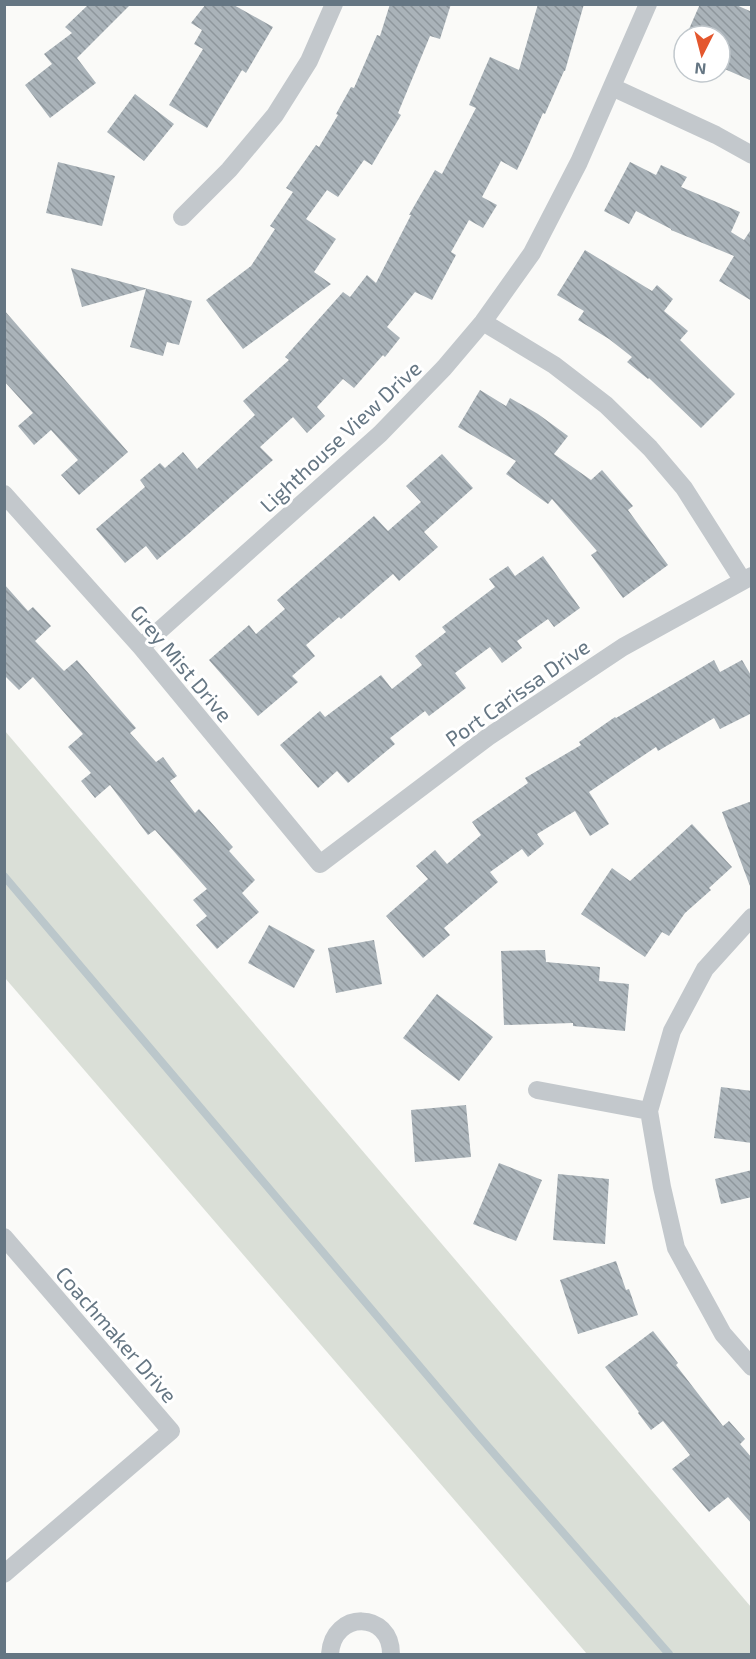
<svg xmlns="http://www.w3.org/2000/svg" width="756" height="1659" font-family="'Exo 2',sans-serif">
<defs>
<pattern id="building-back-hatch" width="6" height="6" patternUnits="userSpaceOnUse" patternTransform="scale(1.5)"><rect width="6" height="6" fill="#aab3b9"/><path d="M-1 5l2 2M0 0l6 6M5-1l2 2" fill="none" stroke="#8e969c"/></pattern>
</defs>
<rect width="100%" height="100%" fill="#fafaf8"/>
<!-- grass -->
<path fill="#dadfd7" d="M 5,731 L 751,1607 L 751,1654 L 587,1654 L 5,978 Z"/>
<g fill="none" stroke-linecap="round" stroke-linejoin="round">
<!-- stream -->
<path stroke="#bbc7cb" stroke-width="8" d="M 4,876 L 477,1434 L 669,1654"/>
</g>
<!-- building -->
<path fill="url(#building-back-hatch)" d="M 89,4 L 131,4 L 77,58 L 96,83 L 50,118 L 25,85 L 52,64 L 44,54 L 72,33 L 65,27 Z
M 206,4 L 232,4 L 273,27 L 246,73 L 242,70 L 207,128 L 169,105 L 203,49 L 194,44 L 202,30 L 191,23 Z
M 390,4 L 451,4 L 440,39 L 430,36 L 398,113 L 401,115 L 372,165 L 364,160 L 338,197 L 327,190 L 306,219 L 336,239 L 314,272 L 331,284 L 243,349 L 206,300 L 251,266 L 275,229 L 270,226 L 293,192 L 286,188 L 316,145 L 319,147 L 338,115 L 336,114 L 351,87 L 354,88 L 377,35 L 380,36 Z
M 538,4 L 584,4 L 565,71 L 564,71 L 545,114 L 543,113 L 528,147 L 517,170 L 501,161 L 482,197 L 497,205 L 483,228 L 469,220 L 451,252 L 456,255 L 432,300 L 415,292 L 387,327 L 400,338 L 385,357 L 383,355 L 354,388 L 343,379 L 317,407 L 325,416 L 307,433 L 293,417 L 260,447 L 273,460 L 187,535 L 157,560 L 146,546 L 125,563 L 96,529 L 145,487 L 140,480 L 160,463 L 165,468 L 183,452 L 197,469 L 255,415 L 243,401 L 289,360 L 285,357 L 343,292 L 350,297 L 367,275 L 376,283 L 411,215 L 409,215 L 435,170 L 442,174 L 476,108 L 469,105 L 490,57 L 519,70 Z
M 700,4 L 734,4 L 752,12 L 752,81 L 720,67 L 720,36 L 686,36 Z
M 135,94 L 174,124 L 144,161 L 107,132 Z
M 58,162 L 115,176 L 102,226 L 46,213 Z
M 630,162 L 656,175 L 661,165 L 687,177 L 681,187 L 740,212 L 731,232 L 744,240 L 752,228 L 752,301 L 719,281 L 734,256 L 671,230 L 671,229 L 636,211 L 629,224 L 604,211 Z
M 585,250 L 652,291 L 657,285 L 673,299 L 664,311 L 688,331 L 680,340 L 735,394 L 701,428 L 649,378 L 648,379 L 627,362 L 632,357 L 609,339 L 578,320 L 584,311 L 557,295 Z
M 71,268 L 192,301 L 179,345 L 167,342 L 163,356 L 130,347 L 146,289 L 82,307 Z
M 4,310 L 128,452 L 79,495 L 61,475 L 78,460 L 51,430 L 34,445 L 18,426 L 33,413 L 4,381 Z
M 480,390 L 506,406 L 510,398 L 538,414 L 568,436 L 554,454 L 591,480 L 602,470 L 633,506 L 628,510 L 668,565 L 623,598 L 591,555 L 597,551 L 552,499 L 548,504 L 506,474 L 516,461 L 458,427 Z
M 442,454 L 473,488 L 424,532 L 438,547 L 399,581 L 393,574 L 341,619 L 339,617 L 306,645 L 315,656 L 292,676 L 298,682 L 258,716 L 209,660 L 249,625 L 256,634 L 285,609 L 277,600 L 374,516 L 388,531 L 421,502 L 406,486 Z
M 543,556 L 580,608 L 554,627 L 548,619 L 517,641 L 522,648 L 502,663 L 490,647 L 455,673 L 466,688 L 429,716 L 425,711 L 390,738 L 395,744 L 348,783 L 337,771 L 318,788 L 280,745 L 320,711 L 325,717 L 381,675 L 392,689 L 422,665 L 415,656 L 446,632 L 442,627 L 495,587 L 489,579 L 508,566 L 515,576 Z
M 4,584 L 28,611 L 33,607 L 51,626 L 35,641 L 64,671 L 77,660 L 136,728 L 130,733 L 156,762 L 163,757 L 177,776 L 170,781 L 195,813 L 199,809 L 233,847 L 229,851 L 255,880 L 242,893 L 259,912 L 217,949 L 196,925 L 207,916 L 193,900 L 207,889 L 155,830 L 148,835 L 110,785 L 95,798 L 81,781 L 91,773 L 68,747 L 83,734 L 33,677 L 19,690 L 4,675 Z
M 714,660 L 720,672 L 742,660 L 752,677 L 752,713 L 720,729 L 714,718 L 658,751 L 656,747 L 589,792 L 609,824 L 590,836 L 575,811 L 537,834 L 544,844 L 528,857 L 522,849 L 490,872 L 498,882 L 444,928 L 450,935 L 423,958 L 386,916 L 428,879 L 416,866 L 435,850 L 447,864 L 481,835 L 472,822 L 528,783 L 525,778 L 581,745 L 579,742 L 615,717 L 616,718 Z
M 752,801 L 752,885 L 750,886 L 722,812 Z
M 692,824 L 732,867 L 709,888 L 711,890 L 685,913 L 669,936 L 662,932 L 645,957 L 581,914 L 612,868 L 630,881 Z
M 269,925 L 315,950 L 294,988 L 248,963 Z
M 374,940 L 382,984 L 336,993 L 328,948 Z
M 545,950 L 546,962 L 600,967 L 599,981 L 629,984 L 625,1031 L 573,1026 L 573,1023 L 504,1025 L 501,951 Z
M 437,994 L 493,1037 L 459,1081 L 403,1038 Z
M 721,1087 L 752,1091 L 752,1143 L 714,1138 Z
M 466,1105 L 471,1157 L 415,1162 L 411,1110 Z
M 499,1163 L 542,1180 L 516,1241 L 473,1224 Z
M 752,1170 L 752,1197 L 721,1204 L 715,1179 Z
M 558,1174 L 609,1179 L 605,1244 L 553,1240 Z
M 616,1261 L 626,1290 L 629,1289 L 638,1315 L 578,1334 L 560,1280 Z
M 653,1331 L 678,1363 L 676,1365 L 723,1426 L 729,1421 L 745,1439 L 740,1444 L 752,1458 L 752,1524 L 728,1497 L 709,1512 L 672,1469 L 690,1455 L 663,1421 L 651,1430 L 638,1413 L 639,1412 L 605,1367 Z"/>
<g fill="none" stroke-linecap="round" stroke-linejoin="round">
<!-- minor -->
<path stroke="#c3c8cc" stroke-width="18" d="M 612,87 L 716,135 L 752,155
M 182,217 L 229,170 L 275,115 L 309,61 L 334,4
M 483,322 L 554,365 L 606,405 L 650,448 L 684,488 L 743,581
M 4,494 L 141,647 L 320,864 L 488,737 L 623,647 L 752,576
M 141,647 L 380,434 L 444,368 L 483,322 L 532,253 L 579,162 L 648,4
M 752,917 L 705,969 L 672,1031 L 649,1111 L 662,1187 L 676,1248 L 723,1334 L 752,1367
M 537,1090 L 649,1111
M 4,1237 L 171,1431 L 4,1574
M 330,1654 C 333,1610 391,1611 391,1654"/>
</g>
<g text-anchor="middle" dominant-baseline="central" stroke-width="6" stroke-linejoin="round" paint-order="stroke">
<!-- street labels -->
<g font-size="21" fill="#657683" stroke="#fff">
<text transform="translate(340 436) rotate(-43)">Lighthouse View Drive</text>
<text transform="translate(182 663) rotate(50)">Grey Mist Drive</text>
<text transform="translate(517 692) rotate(-35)">Port Carissa Drive</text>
<text transform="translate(117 1334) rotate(49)">Coachmaker Drive</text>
</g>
</g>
<!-- border -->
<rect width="756" height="1659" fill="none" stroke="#657683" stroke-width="12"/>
<!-- north arrow -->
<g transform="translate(702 54) rotate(186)"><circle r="28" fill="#ffffff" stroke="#c1c8cd" stroke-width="1.5"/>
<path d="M0-4.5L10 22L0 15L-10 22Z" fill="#e4572e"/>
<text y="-9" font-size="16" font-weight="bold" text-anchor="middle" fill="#657683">N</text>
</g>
</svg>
